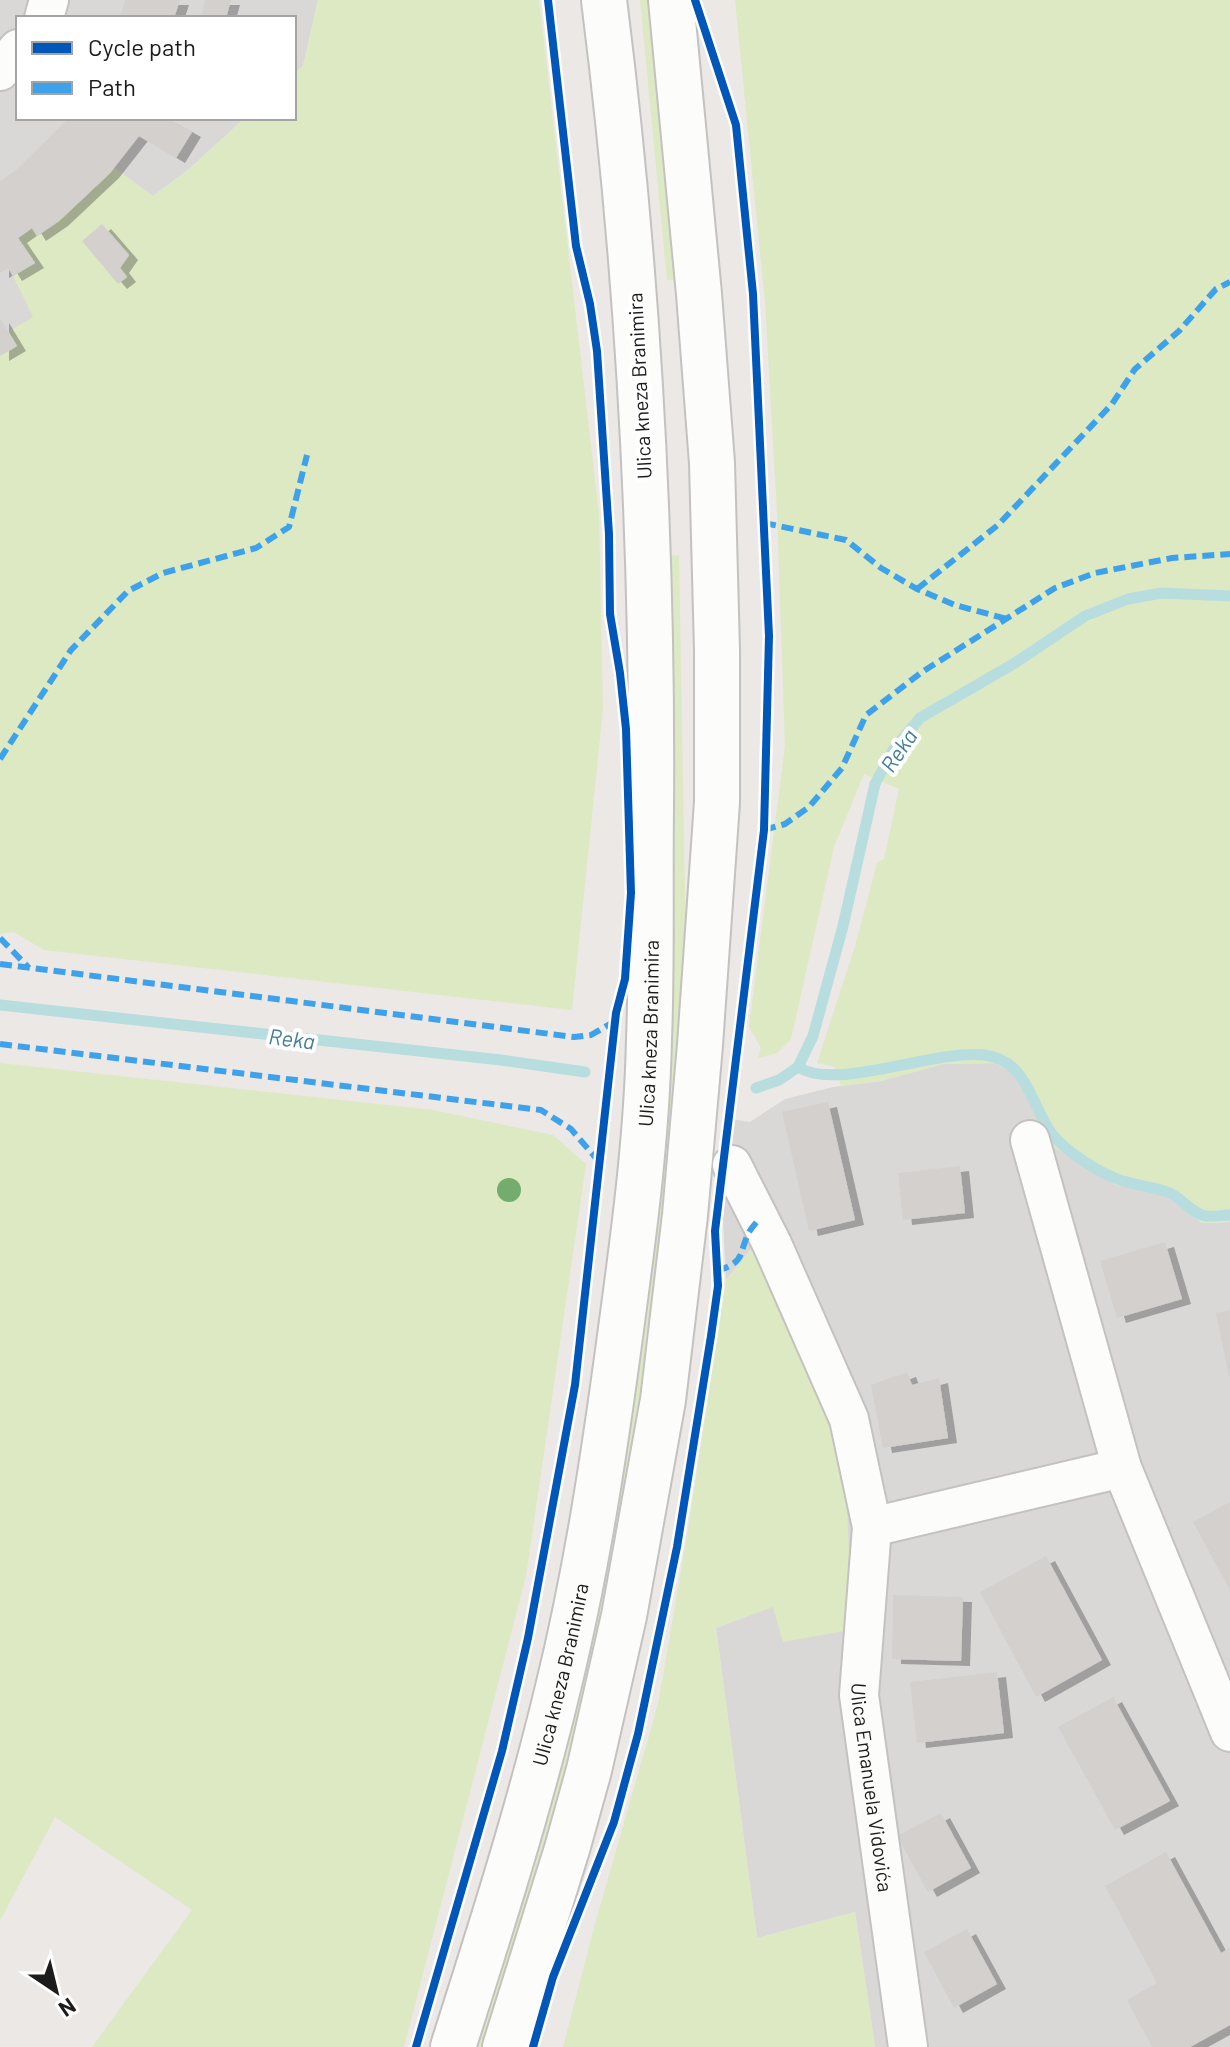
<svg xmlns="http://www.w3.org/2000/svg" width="1230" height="2047" font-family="Barlow,sans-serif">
<defs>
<filter id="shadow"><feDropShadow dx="9" dy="5" stdDeviation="0" flood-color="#0004"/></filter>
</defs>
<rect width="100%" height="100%" fill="#ebe8e5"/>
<!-- residential -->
<path fill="#dad8d7" d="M 0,0 L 318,0 L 303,66 L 294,74 L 294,18 L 18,18 L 18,118 L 245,118 L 189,169 L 153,196 L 0,589 Z
M 994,1063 L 1010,1071 L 1025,1088 L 1050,1144 L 1116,1185 L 1167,1196 L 1202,1223 L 1230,1222 L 1230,2047 L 875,2047 L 855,1912 L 757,1938 L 716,1628 L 773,1606 L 752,1248 L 726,1280 L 723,1219 L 730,1119 L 750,1122 L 785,1099 L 833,1087 L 881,1081 L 943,1064 Z"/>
<!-- grass -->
<path fill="#dde9c3" d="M 318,0 L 539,0 L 599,514 L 603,709 L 572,1010 L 44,950 L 14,932 L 0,934 L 0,356 L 8,332 L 33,317 L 13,276 L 34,263 L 18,238 L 32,228 L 38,236 L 59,221 L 114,167 L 153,196 L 189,169 L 245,118 L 294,118 L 294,74 L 303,66 Z
M 640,0 L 652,0 L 678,279 L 667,280 Z
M 735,0 L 1230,0 L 1230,1222 L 1202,1223 L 1167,1196 L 1116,1185 L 1049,1144 L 1025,1088 L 1010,1071 L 994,1063 L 943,1064 L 881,1081 L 841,1086 L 835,1067 L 817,1063 L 856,943 L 877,863 L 884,859 L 899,789 L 864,774 L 834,847 L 791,1039 L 777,1053 L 758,1058 L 761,1048 L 749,1027 L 785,746 L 777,512 L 765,302 Z
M 679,555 L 686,958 L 680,1058 L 651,1336 L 624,1519 L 573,1761 L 485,2047 L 473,2047 L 663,1130 L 673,955 L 665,556 Z
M 0,1063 L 433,1110 L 553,1135 L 586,1164 L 526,1576 L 404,2047 L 92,2047 L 192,1910 L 55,1817 L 0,1921 Z
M 753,1247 L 845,1454 L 849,1555 L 844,1631 L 783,1642 L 773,1607 L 716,1628 L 757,1938 L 855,1912 L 875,2047 L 563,2047 L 595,1924 L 658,1704 L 688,1530 L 726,1280 Z"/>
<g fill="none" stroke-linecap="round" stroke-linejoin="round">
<!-- stream -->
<path stroke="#b7dddf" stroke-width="11" d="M 0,1005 L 501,1060 L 585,1072
M 798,1067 C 836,1092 934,1049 984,1055 C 1028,1060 1030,1104 1052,1134 C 1065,1151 1102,1175 1123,1181 C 1138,1186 1155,1187 1170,1193 C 1182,1198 1192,1214 1206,1216 C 1213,1217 1222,1215 1230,1215
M 756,1088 L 779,1080 L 798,1067 L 813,1036 L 843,926 L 875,784 L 893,750 L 920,718 L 1015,663 L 1085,616 L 1128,599 L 1162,593 L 1230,596"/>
</g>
<!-- building -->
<path fill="#d3d0ce" filter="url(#shadow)" d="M 125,0 L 180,0 L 174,18 L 120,18 Z
M 205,0 L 231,0 L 226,18 L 201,18 Z
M 69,118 L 167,118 L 192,132 L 176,158 L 139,136 L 110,173 L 59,221 L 37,236 L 32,228 L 18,238 L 35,263 L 13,276 L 8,268 L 0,273 L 0,181 L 16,170 Z
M 102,224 L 129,255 L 120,268 L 127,277 L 118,284 L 82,241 Z
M 0,318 L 17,346 L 0,356 Z
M 828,1102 L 855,1220 L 809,1231 L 782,1112 Z
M 960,1166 L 965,1213 L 903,1220 L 898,1173 Z
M 1165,1242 L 1182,1299 L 1117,1318 L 1100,1261 Z
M 1230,1310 L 1230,1376 L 1229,1376 L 1216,1313 Z
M 907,1372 L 912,1385 L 939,1378 L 948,1438 L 883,1448 L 871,1385 Z
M 1230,1502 L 1230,1590 L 1193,1522 Z
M 1046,1556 L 1102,1660 L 1036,1697 L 980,1592 Z
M 893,1595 L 963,1597 L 961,1661 L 892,1659 Z
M 997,1672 L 1004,1733 L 917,1743 L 910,1682 Z
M 1113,1697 L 1170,1801 L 1115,1830 L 1058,1727 Z
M 941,1813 L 971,1868 L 928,1892 L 897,1836 Z
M 1166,1852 L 1221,1953 L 1230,1948 L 1230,2025 L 1190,2047 L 1152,2047 L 1127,2000 L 1157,1983 L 1105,1886 Z
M 967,1929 L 997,1984 L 954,2008 L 924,1952 Z"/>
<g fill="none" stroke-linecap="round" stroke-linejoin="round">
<defs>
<g id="minor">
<path d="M 44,18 L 49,0"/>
<path d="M 0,71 L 18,49"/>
<path d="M 1030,1140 L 1122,1468 L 1230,1732"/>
<path id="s1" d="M 732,1165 L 772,1244 L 849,1419 L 872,1527 L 859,1695 L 908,2047"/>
<path d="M 872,1527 L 1122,1468"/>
</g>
<g id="tertiary">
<path id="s2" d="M 453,2047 C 491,1928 529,1809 558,1688 C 587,1570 605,1449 621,1329 C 634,1233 647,1136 649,1039 C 652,963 650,886 651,810 C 653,540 638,268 604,0"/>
<path d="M 505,2047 L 567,1849 L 589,1770 L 624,1616 L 663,1400 L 685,1215 L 700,1045 L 717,802 L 717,650 L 712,463 L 699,294 L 671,0"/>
</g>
</defs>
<!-- minor casing -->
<use href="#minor" stroke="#c3c2c1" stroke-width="42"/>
<!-- tertiary casing -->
<use href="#tertiary" stroke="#c3c2c1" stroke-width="48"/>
<!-- minor -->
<use href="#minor" stroke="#fcfcfb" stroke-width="38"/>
<!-- tertiary -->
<use href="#tertiary" stroke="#fcfcfb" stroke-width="44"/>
<!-- quiet -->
<path stroke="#3da2ea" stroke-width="6" stroke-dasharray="12 6" stroke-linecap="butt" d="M 764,523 L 846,540 L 881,568 L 917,589 L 955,605 L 1007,619
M 917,589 L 998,525 L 1112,404 L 1135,369 L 1179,331 L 1216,289 L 1230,282
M 0,759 L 71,650 L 128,591 L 163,573 L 256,548 L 289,527 L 307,455
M 764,830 L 785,824 L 809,807 L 842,768 L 866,715 L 922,672 L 1055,588 L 1095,573 L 1172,558 L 1230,554
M 0,938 L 29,968
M 0,964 L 574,1037 L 591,1035 L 615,1021
M 0,1044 L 541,1110 L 571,1129 L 601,1164
M 717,1271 C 746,1261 738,1256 748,1234 C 751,1228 756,1223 760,1218"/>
<defs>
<path id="cycleway" d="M 416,2047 L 502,1751 L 528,1638 L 575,1385 L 616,1013 L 625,979 L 631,893 L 626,729 L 620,673 L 610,614 L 609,534 L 597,351 L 590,304 L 576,246 L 548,0
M 533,2047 L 553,1977 L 614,1822 L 638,1734 L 677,1547 L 711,1336 L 718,1286 L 715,1231 L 764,830 L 769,636 L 753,294 L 736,125 L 695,0"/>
</defs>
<!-- cycleway casing -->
<use href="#cycleway" stroke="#fff" stroke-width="13"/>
<!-- cycleway -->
<use href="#cycleway" stroke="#0057b8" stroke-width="8"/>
</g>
<!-- trees -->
<circle fill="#73ac6d" cx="509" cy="1190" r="12"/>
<g text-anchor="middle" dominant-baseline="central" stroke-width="8" stroke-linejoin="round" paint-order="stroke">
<!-- street labels -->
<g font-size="20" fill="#1c1c1c" stroke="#fff">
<text transform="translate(639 386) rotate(-93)">Ulica kneza Branimira</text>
<text stroke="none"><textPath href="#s2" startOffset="1036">Ulica kneza Branimira</textPath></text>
<text stroke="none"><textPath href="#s2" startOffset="388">Ulica kneza Branimira</textPath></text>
<text stroke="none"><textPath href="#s1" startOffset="652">Ulica Emanuela Vidovića</textPath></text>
</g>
<!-- water labels -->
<g font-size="22" font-style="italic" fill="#427d9c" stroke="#fff">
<text transform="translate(898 750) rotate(-56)">Reka</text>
<text transform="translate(292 1038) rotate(7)">Reka</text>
</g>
</g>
<!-- legend -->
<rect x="16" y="16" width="280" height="104" fill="#ffffff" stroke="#a4a4a4" stroke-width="2"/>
<rect x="32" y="42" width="40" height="12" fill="#0057b8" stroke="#a4a4a4" stroke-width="2"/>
<text x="88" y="56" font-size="24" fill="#1c1c1c">Cycle path</text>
<rect x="32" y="82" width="40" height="12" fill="#3da2ea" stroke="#a4a4a4" stroke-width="2"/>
<text x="88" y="96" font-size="24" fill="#1c1c1c">Path</text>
<!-- north arrow -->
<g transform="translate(56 1991) rotate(145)" stroke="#ffffff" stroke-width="6" paint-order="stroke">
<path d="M0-6L14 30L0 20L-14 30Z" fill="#1c1c1c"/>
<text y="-12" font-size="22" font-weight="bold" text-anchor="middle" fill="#1c1c1c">N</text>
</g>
</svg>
